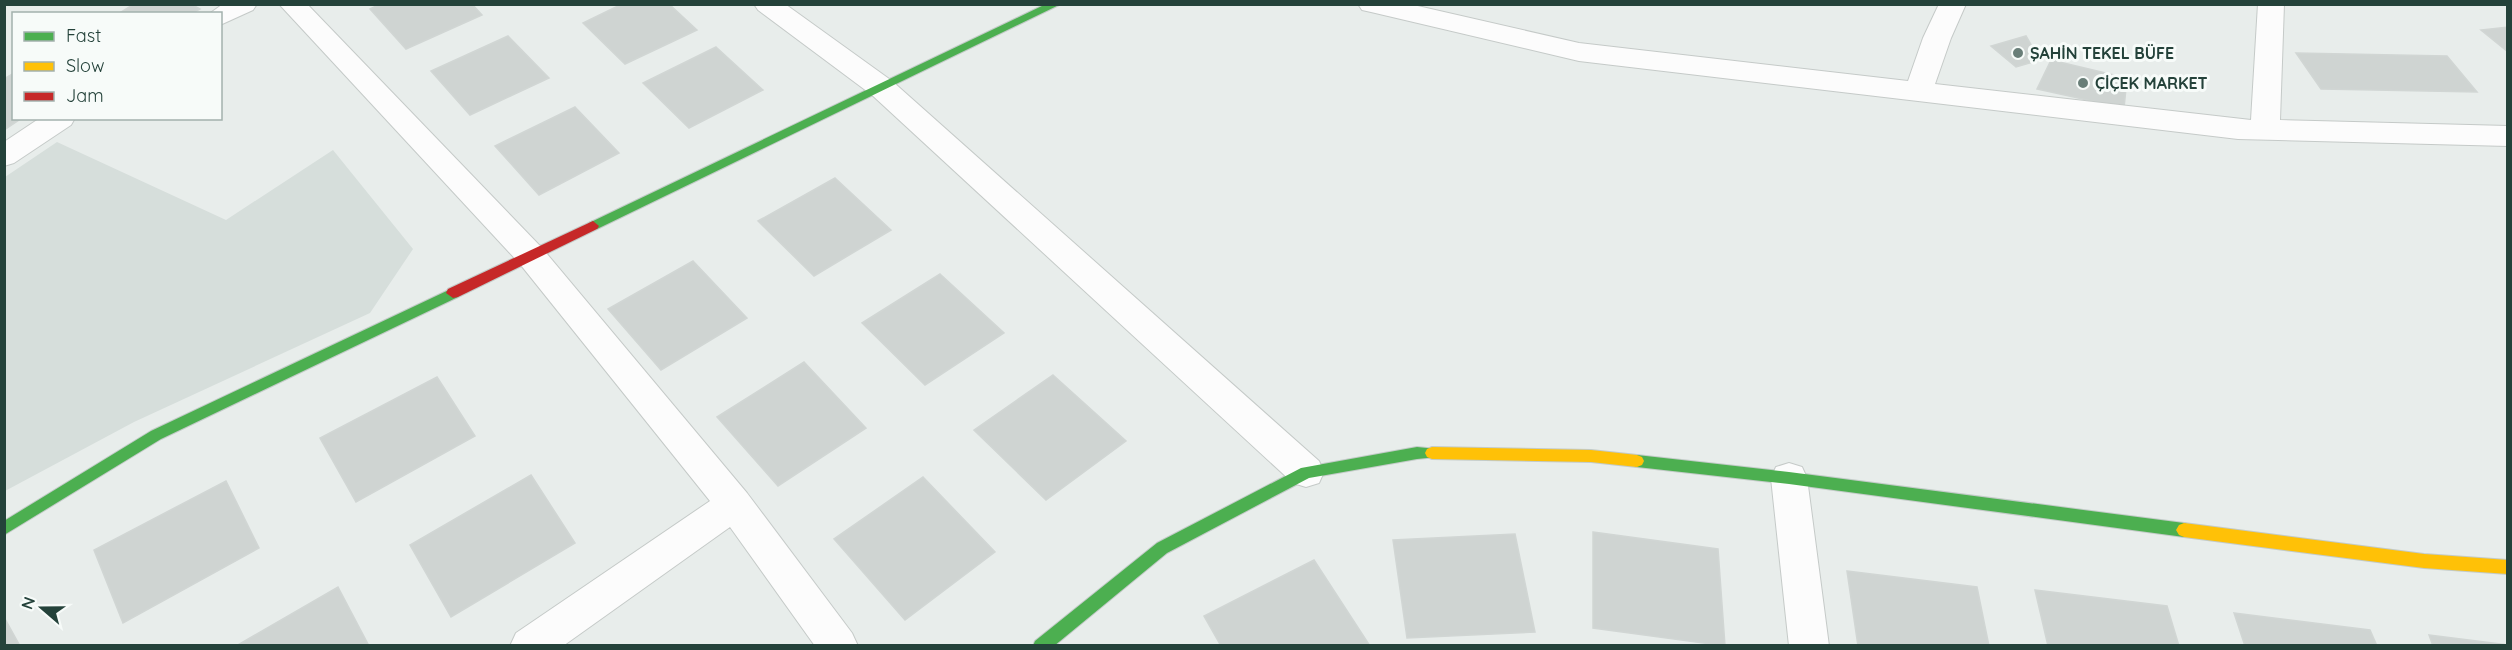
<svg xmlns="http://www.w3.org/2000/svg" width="2512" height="650" font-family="Quicksand,sans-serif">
<rect width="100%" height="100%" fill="#e8edeb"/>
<!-- built -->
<path fill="#d6dedb" d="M 57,142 L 226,220 L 333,150 L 413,249 L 370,313 L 134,422 L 5,491 L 5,177 Z"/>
<!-- building -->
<path fill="#cfd4d2" stroke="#d1d6d4" stroke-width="1.5" d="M 134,4 L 191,4 L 200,9 L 191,14 L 118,14 Z
M 380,4 L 472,4 L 482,15 L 406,49 L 370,9 Z
M 622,4 L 669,4 L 697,30 L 625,64 L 583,23 Z
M 2508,27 L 2508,52 L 2481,30 Z
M 508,36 L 549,78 L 470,115 L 431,71 Z
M 2026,36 L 2040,60 L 2016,67 L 1991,46 Z
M 716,47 L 763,90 L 689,128 L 643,83 Z
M 2296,53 L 2447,56 L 2477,92 L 2321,89 Z
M 2051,60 L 2127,78 L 2124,108 L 2037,89 Z
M 14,73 L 14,118 L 22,118 L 4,130 L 4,79 Z
M 575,107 L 619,153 L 539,195 L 495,146 Z
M 835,178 L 891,230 L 814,276 L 758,221 Z
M 693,261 L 747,318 L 661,370 L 608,309 Z
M 940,274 L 1004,333 L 925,385 L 862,323 Z
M 804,362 L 866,428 L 778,486 L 717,417 Z
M 1053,375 L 1126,441 L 1046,500 L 974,430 Z
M 437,377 L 475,436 L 356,502 L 320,438 Z
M 531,475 L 575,543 L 451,617 L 410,545 Z
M 923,477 L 995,552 L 905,620 L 834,539 Z
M 226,481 L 259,548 L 123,623 L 94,550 Z
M 1593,532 L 1718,549 L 1725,646 L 1593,628 Z
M 1515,534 L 1535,632 L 1407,638 L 1393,540 Z
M 1314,560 L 1370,646 L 1221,646 L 1204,616 Z
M 1847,571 L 1977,587 L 1989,646 L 1858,646 Z
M 338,587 L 369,646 L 236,646 Z
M 2035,590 L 2167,606 L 2179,646 L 2048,646 Z
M 2234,613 L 2370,630 L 2377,646 L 2245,646 Z
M 4,617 L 20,646 L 4,646 Z
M 2429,635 L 2508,645 L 2508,646 L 2433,646 Z"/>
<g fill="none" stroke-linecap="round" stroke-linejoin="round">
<defs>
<path id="street" d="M 223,4 L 257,4 L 253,10 L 220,25 L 220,14 L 209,14 Z
M 279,4 L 307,4 L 542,248 L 747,493 L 852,633 L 858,646 L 815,646 L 730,527 L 563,646 L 510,646 L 516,633 L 710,501 L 520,264 Z
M 754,4 L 785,4 L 892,81 L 1319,461 L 1324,472 L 1319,483 L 1306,487 L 1293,483 L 872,95 L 758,10 Z
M 1358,4 L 1409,4 L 1579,43 L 1908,81 L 1923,38 L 1939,4 L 1966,4 L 1951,38 L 1935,84 L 2251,120 L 2258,4 L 2284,4 L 2280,120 L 2508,126 L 2508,146 L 2238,139 L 1918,101 L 1579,61 L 1371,12 L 1362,10 Z
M 40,118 L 75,118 L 71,125 L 14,163 L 4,166 L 4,142 Z
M 1789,463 L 1802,467 L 1807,478 L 1829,646 L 1789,646 L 1771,478 L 1776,467 Z"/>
<path id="fast" d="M 1046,4 L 1061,4 L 597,229 L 589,229 L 587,226 L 589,223 Z
M 453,288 L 458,289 L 460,293 L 458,297 L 161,439 L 4,535 L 4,521 L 151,431 Z
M 1417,447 L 1437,449 L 1439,453 L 1437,457 L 1417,459 L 1309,478 L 1167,553 L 1054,646 L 1033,646 L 1035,641 L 1157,543 L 1301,468 Z
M 1637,455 L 1789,472 L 2184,523 L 2189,525 L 2192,530 L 2189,535 L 2184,537 L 1789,484 L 1637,467 L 1632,465 L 1630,461 L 1632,457 Z"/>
<path id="slow" d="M 1432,447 L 1591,450 L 1637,455 L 1642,457 L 1644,461 L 1642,465 L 1637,467 L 1591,462 L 1432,459 L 1427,457 L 1425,453 L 1427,449 Z
M 2184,523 L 2424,554 L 2508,560 L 2508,574 L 2424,568 L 2184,537 L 2179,535 L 2176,530 L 2179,525 Z"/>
<path id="jam" d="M 593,221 L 599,226 L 597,229 L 458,297 L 453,298 L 446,293 L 448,289 Z"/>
</defs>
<!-- street casing -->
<use href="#street" stroke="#c5cac8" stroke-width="2"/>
<!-- fast casing -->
<use href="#fast" stroke="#c3cbc8" stroke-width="2"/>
<!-- slow casing -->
<use href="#slow" stroke="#c3cbc8" stroke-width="2"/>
<!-- jam casing -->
<use href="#jam" stroke="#c3cbc8" stroke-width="2"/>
<!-- street -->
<use href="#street" fill="#fcfcfc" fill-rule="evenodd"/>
<!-- fast -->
<use href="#fast" fill="#4caf50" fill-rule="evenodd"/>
<!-- slow -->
<use href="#slow" fill="#ffc107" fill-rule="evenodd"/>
<!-- jam -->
<use href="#jam" fill="#c62828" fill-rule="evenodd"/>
</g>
<!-- markers -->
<g fill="#697e78" stroke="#f7fbf9" stroke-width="2">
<circle cx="2018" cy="53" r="6"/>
<circle cx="2083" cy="83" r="6"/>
</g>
<g text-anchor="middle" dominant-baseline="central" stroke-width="6" stroke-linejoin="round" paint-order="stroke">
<!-- poi labels -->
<g font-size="16" font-weight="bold" fill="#24423a" stroke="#f7fbf9" text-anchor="start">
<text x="2030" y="53">ŞAHİN TEKEL BÜFE</text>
<text x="2095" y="83">ÇİÇEK MARKET</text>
</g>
</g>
<!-- border -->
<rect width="2512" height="650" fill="none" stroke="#24423a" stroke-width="12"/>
<!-- legend -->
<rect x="12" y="12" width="210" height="108" fill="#f7fbf9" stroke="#a3b1ad" stroke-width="1.5"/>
<rect x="24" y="32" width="30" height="9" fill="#4caf50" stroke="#a3b1ad" stroke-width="1.5"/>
<text x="66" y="42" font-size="18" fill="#24423a">Fast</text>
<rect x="24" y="62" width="30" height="9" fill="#ffc107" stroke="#a3b1ad" stroke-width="1.5"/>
<text x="66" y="72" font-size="18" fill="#24423a">Slow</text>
<rect x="24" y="92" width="30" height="9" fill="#c62828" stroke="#a3b1ad" stroke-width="1.5"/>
<text x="66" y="102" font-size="18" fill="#24423a">Jam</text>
<!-- north arrow -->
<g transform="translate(42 608) rotate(290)" stroke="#f7fbf9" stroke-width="4.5" paint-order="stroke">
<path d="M0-4.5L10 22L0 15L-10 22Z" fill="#24423a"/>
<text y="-9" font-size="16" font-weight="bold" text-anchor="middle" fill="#24423a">N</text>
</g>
</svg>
